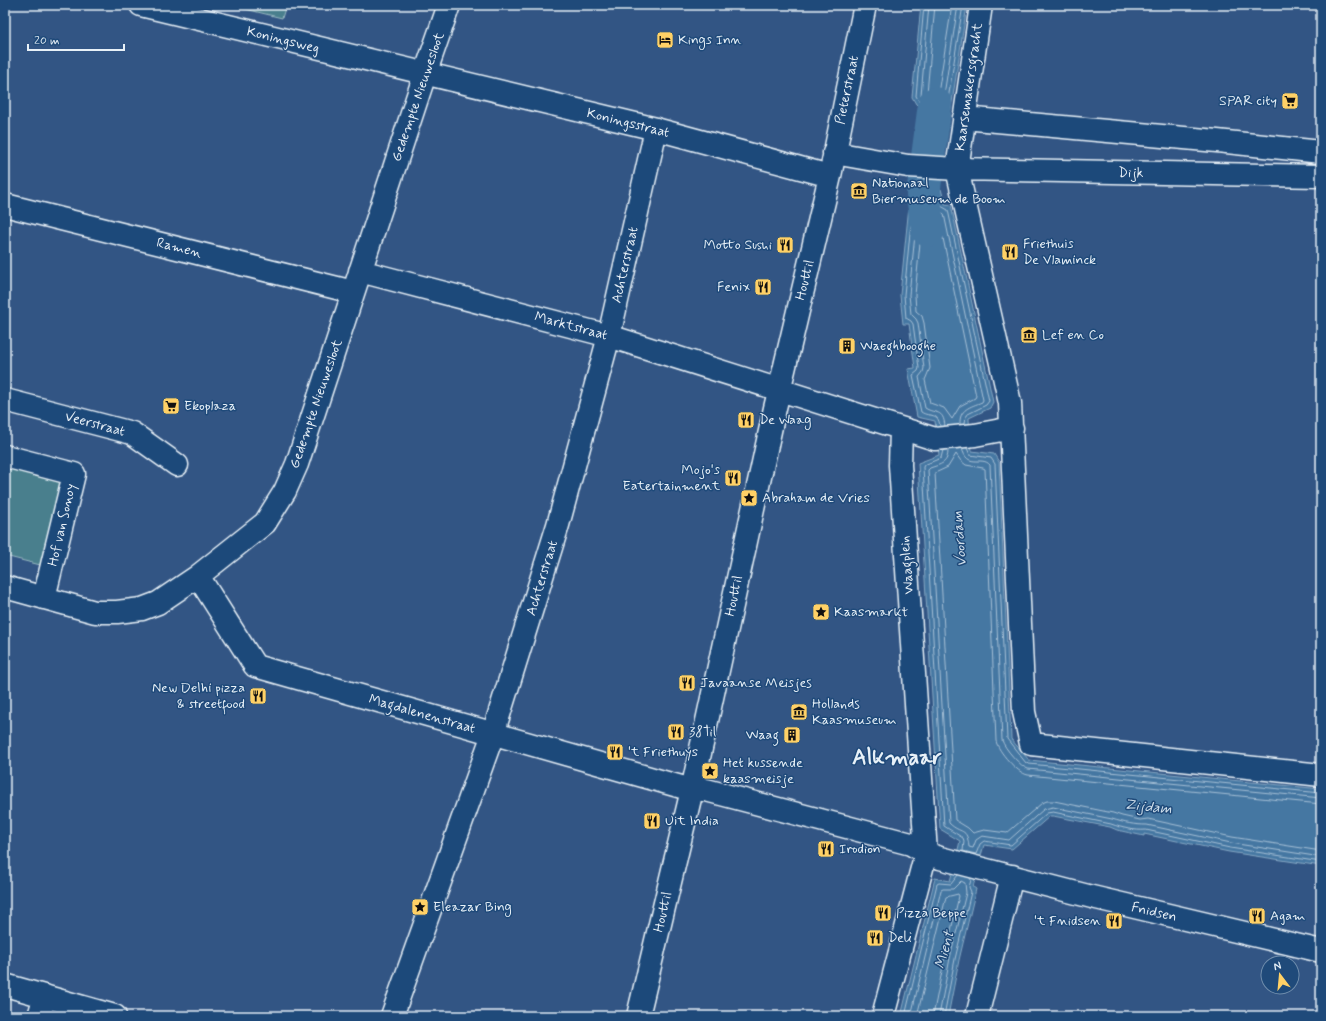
<svg xmlns="http://www.w3.org/2000/svg" width="1326" height="1021" font-family="Mynerve,sans-serif">
<rect width="100%" height="100%" fill="#1f4a7a"/>
<filter id="ink" filterUnits="userSpaceOnUse"><feTurbulence type="fractalNoise" baseFrequency=".025" numOctaves="2"/><feDisplacementMap in="SourceGraphic" scale="8" xChannelSelector="R" yChannelSelector="G"/><feConvolveMatrix kernelMatrix="1 2 1 2 8 2 1 2 1" color-interpolation-filters="sRGB"/></filter>
<g filter="url(#ink)">
<!-- built -->
<path fill="#325584" fill-rule="evenodd" d="M 5,5 L 1321,5 L 1321,1016 L 5,1016 ZM 1268,963 L 1292,963 L 1292,987 L 1268,987 Z"/>
<!-- green -->
<path fill="#4a7f8d" stroke="#99b8c2" d="M 237,5 L 286,5 L 282,18 L 237,7 Z
M 5,451 L 81,472 L 56,569 L 5,556 Z"/>
<!-- water -->
<path fill="#4577a2" stroke="#86a8c4" d="M 921,5 L 967,5 L 945,148 L 937,151 L 919,149 L 921,141 L 919,107 L 916,104 L 912,97 Z
M 916,183 L 938,186 L 938,189 L 941,189 L 945,204 L 951,205 L 993,402 L 990,408 L 969,418 L 969,420 L 972,451 L 994,454 L 999,462 L 1011,739 L 1029,760 L 1321,789 L 1321,866 L 1229,852 L 1144,834 L 1144,836 L 1117,830 L 1110,827 L 1053,816 L 1050,816 L 1012,849 L 984,845 L 980,859 L 957,854 L 960,841 L 940,829 L 918,463 L 939,455 L 935,421 L 917,417 L 908,369 L 915,368 L 909,324 L 903,324 L 900,295 L 911,186 L 914,186 Z
M 953,870 L 976,875 L 973,887 L 976,889 L 959,960 L 948,1016 L 901,1016 L 935,878 L 950,881 Z"/>
<g fill="none" stroke-linecap="round" stroke-linejoin="round">
<!-- shore -->
<path stroke="#a7c0d6" stroke-width="1" d="M 924,5 L 916,96 L 919,101 L 923,106 L 924,144 L 936,147 L 941,144 L 963,5
M 929,5 L 921,95 L 928,105 L 930,140 L 935,141 L 937,140 L 958,5
M 935,5 L 927,93 L 935,102 L 937,100 L 952,5
M 927,199 L 932,212 L 939,219 L 976,396 L 975,398 L 960,406 L 952,419 L 944,408 L 930,403 L 925,380 L 930,368 L 924,323 L 922,316 L 916,311 L 915,295 L 924,201 Z
M 940,426 C 938,411 930,418 921,412 L 913,375 L 918,371 L 919,368 L 913,324 L 911,321 L 906,318 L 904,295 L 914,191 L 918,187 C 937,189 935,188 941,206 L 948,210 L 989,401 L 986,405 L 966,415 L 965,424
M 945,426 C 943,408 936,415 925,408 L 919,377 L 923,372 L 924,368 L 918,323 L 916,319 L 911,314 L 909,295 L 919,194 L 921,193 L 931,194 L 934,197 L 937,208 L 944,214 L 983,400 L 982,402 C 970,407 959,409 960,424
M 962,448 C 967,470 982,455 990,465 L 1002,740 C 1004,748 1021,767 1028,769 L 1321,798
M 967,448 L 970,455 L 991,458 L 995,464 L 1007,739 L 1026,763 L 1029,764 L 1321,793
M 943,450 L 941,458 L 924,465 L 923,467 L 944,826 L 963,838 L 964,841 L 963,851 L 976,854 L 980,844 L 984,841 L 1011,845 L 1047,813 L 1053,812 L 1111,824 C 1122,828 1135,831 1146,830 L 1230,848 L 1321,862
M 948,450 C 948,464 941,464 930,468 L 928,470 L 949,823 C 961,835 967,826 969,847 L 973,848 L 976,840 L 982,836 L 1009,840 L 1044,809 L 1053,807 L 1112,819 C 1125,823 1134,825 1147,825 L 1231,843 L 1321,857
M 1321,804 L 1028,775 C 1017,773 998,751 996,741 L 985,469 L 983,468 L 966,465 L 961,461 L 956,454 L 948,467 L 935,473 L 955,820 L 968,828 L 973,833 L 984,830 L 1007,833 L 1042,803 L 1047,801 L 1054,801 L 1113,813 L 1122,816 L 1140,820 L 1148,819 L 1232,837 L 1321,851
M 905,1016 L 937,884 L 939,883 L 951,884 L 958,875
M 911,1016 L 941,890 L 943,889 L 953,889 L 961,881 L 965,883 L 966,893 L 950,958 L 939,1016
M 917,1016 L 946,897 L 958,894 L 959,896 L 945,956 L 933,1016
M 944,1016 L 955,959 L 971,892 L 969,887 L 971,880 L 970,878"/>
<!-- canal -->
<path stroke="#4577a2" stroke-width="34" d="M 928,230 L 923,195 L 935,104"/>
<defs>
<path id="street" d="M 141,5 L 656,129 L 830,176
M 981,5 L 957,169 L 1010,403 L 1024,712 L 1031,744 L 1321,775
M 964,118 L 1217,141 L 1321,152
M 834,153 L 908,166 L 957,169 L 1321,176
M 5,205 L 353,292
M 360,271 L 609,336 L 935,439 L 975,435 L 1012,428
M 5,400 L 132,433 L 177,465
M 5,456 L 74,474 L 44,598
M 198,576 L 255,666 L 692,790 L 706,790 L 911,844 L 926,853 L 940,858 L 1092,897 L 1321,951
M 5,587 L 95,612 L 117,612 L 142,609 L 158,603 L 198,576 L 265,523 L 285,491 L 297,464 L 425,74 L 449,5
M 5,985 L 115,1016
M 39,1016 L 45,996
M 392,1016 L 493,734 L 558,525 L 609,336 L 656,129
M 638,1016 L 692,790 L 775,408 L 830,176 L 865,5
M 883,1016 L 926,853 L 900,465 L 901,429
M 977,1016 L 1012,876"/>
</defs>
<!-- street casing -->
<use href="#street" stroke="#e8f1f8" stroke-width="25"/>
<!-- street -->
<use href="#street" stroke="#1f4a7a" stroke-width="22"/>
</g>
</g>
<!-- icons -->
<defs>
<symbol id="hotel-square" viewBox="-11 -11 22 22"><rect x="-9" y="-9" width="18" height="18" rx="4" fill="#ffd166" stroke="#1f4a7a"/><path d="M-6-4.5h1.5V1H6V5H4.5V3h-9V5H-6ZM-4 0a1.8 1.8 0 1 1 3.6 0ZM.5 0V-2.5h3Q6-2.5 6 0Z" fill="#111"/></symbol>
<symbol id="supermarket-square" viewBox="-11 -11 22 22"><rect x="-9" y="-9" width="18" height="18" rx="4" fill="#ffd166" stroke="#1f4a7a"/><path d="M-6-5.5h2.5l.6 2H6L4.5 2H-2.5L-4.4-4H-6ZM-1.5 3.2a1.3 1.3 0 1 0 .1 0ZM3 3.2a1.3 1.3 0 1 0 .1 0Z" fill="#111"/></symbol>
<symbol id="museum-square" viewBox="-11 -11 22 22"><rect x="-9" y="-9" width="18" height="18" rx="4" fill="#ffd166" stroke="#1f4a7a"/><path d="M0-6L6-3V-2H-6V-3ZM-5-1h2V3h-2ZM-1-1h2V3h-2ZM3-1h2V3H3ZM-6 4H6V6H-6Z" fill="#111"/></symbol>
<symbol id="restaurant-square" viewBox="-11 -11 22 22"><rect x="-9" y="-9" width="18" height="18" rx="4" fill="#ffd166" stroke="#1f4a7a"/><path d="M-5-6h1v4h1v-4h1v4h1v-4h1v5L-1.5 .5V6h-2V.5L-5-1ZM5-6V6H3V1.5H1.5Q1.5-4 5-6Z" fill="#111"/></symbol>
<symbol id="building-square" viewBox="-11 -11 22 22"><rect x="-9" y="-9" width="18" height="18" rx="4" fill="#ffd166" stroke="#1f4a7a"/><path d="M-4-6H4V6H1V3H-1V6H-4ZM-2.5-4.3h1.7v1.8h-1.7ZM.8-4.3h1.7v1.8H.8ZM-2.5-1h1.7V.8h-1.7ZM.8-1h1.7V.8H.8Z" fill="#111"/></symbol>
<symbol id="sight-square" viewBox="-11 -11 22 22"><rect x="-9" y="-9" width="18" height="18" rx="4" fill="#ffd166" stroke="#1f4a7a"/><path d="M0-6L1.8-2.2L6-1.7L2.9 1.2L3.7 5.4L0 3.3L-3.7 5.4L-2.9 1.2L-6-1.7L-1.8-2.2Z" fill="#111"/></symbol>
</defs>
<g fill-rule="evenodd">
<use href="#hotel-square" x="655" y="30" width="20" height="20"/>
<use href="#supermarket-square" x="1280" y="91" width="20" height="20"/>
<use href="#museum-square" x="849" y="181" width="20" height="20"/>
<use href="#restaurant-square" x="775" y="235" width="20" height="20"/>
<use href="#restaurant-square" x="1000" y="242" width="20" height="20"/>
<use href="#restaurant-square" x="753" y="277" width="20" height="20"/>
<use href="#museum-square" x="1019" y="325" width="20" height="20"/>
<use href="#building-square" x="837" y="336" width="20" height="20"/>
<use href="#supermarket-square" x="161" y="396" width="20" height="20"/>
<use href="#restaurant-square" x="736" y="410" width="20" height="20"/>
<use href="#restaurant-square" x="723" y="468" width="20" height="20"/>
<use href="#sight-square" x="739" y="488" width="20" height="20"/>
<use href="#sight-square" x="811" y="602" width="20" height="20"/>
<use href="#restaurant-square" x="677" y="673" width="20" height="20"/>
<use href="#restaurant-square" x="248" y="686" width="20" height="20"/>
<use href="#museum-square" x="789" y="702" width="20" height="20"/>
<use href="#restaurant-square" x="666" y="722" width="20" height="20"/>
<use href="#building-square" x="782" y="725" width="20" height="20"/>
<use href="#restaurant-square" x="605" y="742" width="20" height="20"/>
<use href="#sight-square" x="700" y="761" width="20" height="20"/>
<use href="#restaurant-square" x="642" y="811" width="20" height="20"/>
<use href="#restaurant-square" x="816" y="839" width="20" height="20"/>
<use href="#sight-square" x="410" y="897" width="20" height="20"/>
<use href="#restaurant-square" x="873" y="903" width="20" height="20"/>
<use href="#restaurant-square" x="1247" y="906" width="20" height="20"/>
<use href="#restaurant-square" x="1104" y="911" width="20" height="20"/>
<use href="#restaurant-square" x="865" y="928" width="20" height="20"/>
</g>
<g text-anchor="middle" dominant-baseline="central" stroke-width="3" stroke-linejoin="round" paint-order="stroke">
<!-- street labels -->
<g font-size="14" fill="#e8f1f8" stroke="#1f4a7a">
<text transform="translate(283 40) rotate(14)">Koningsweg</text>
<text transform="translate(969 87) rotate(-82)">Kaarsemakersgracht</text>
<text transform="translate(847 90) rotate(-78)">Pieterstraat</text>
<text transform="translate(418 97) rotate(-71)">Gedempte Nieuwesloot</text>
<text transform="translate(628 123) rotate(14)">Koningsstraat</text>
<text transform="translate(1131 173) rotate(1)">Dijk</text>
<text transform="translate(179 248) rotate(14)">Ramen</text>
<text transform="translate(625 265) rotate(-77)">Achterstraat</text>
<text transform="translate(805 280) rotate(-76)">Houttil</text>
<text transform="translate(571 326) rotate(15)">Marktstraat</text>
<text transform="translate(316 404) rotate(-71)">Gedempte Nieuwesloot</text>
<text transform="translate(95 424) rotate(15)">Veerstraat</text>
<text transform="translate(62 525) rotate(-77)">Hof van Sonoy</text>
<text transform="translate(907 565) rotate(-94)">Waagplein</text>
<text transform="translate(542 578) rotate(-73)">Achterstraat</text>
<text transform="translate(734 596) rotate(-78)">Houttil</text>
<text transform="translate(422 714) rotate(16)">Magdalenenstraat</text>
<text transform="translate(663 912) rotate(-77)">Houttil</text>
<text transform="translate(1154 912) rotate(13)">Fnidsen</text>
</g>
<!-- poi labels -->
<g font-size="14" fill="#e8f1f8" stroke="#1f4a7a" text-anchor="start">
<text x="678" y="40">Kings Inn</text>
<text x="1277" y="101" text-anchor="end">SPAR city</text>
<text x="872" y="183">Nationaal<tspan x="872" dy="16">Biermuseum de Boom</tspan></text>
<text x="1023" y="244">Friethuis<tspan x="1023" dy="16">De Vlaminck</tspan></text>
<text x="772" y="245" text-anchor="end">Motto Sushi</text>
<text x="750" y="287" text-anchor="end">Fenix</text>
<text x="1042" y="335">Lef en Co</text>
<text x="860" y="346">Waeghbooghe</text>
<text x="184" y="406">Ekoplaza</text>
<text x="759" y="420">De Waag</text>
<text x="720" y="470" text-anchor="end">Mojo's<tspan x="720" dy="16">Eatertainment</tspan></text>
<text x="762" y="498">Abraham de Vries</text>
<text x="834" y="612">Kaasmarkt</text>
<text x="700" y="683">Javaanse Meisjes</text>
<text x="245" y="688" text-anchor="end">New Delhi pizza<tspan x="245" dy="16">&amp; streetfood</tspan></text>
<text x="812" y="704">Hollands<tspan x="812" dy="16">Kaasmuseum</tspan></text>
<text x="689" y="732">38Til</text>
<text x="779" y="735" text-anchor="end">Waag</text>
<text x="628" y="752">'t Friethuys</text>
<text x="723" y="763">Het kussende<tspan x="723" dy="16">kaasmeisje</tspan></text>
<text x="665" y="821">Uit India</text>
<text x="839" y="849">Irodion</text>
<text x="433" y="907">Eleazar Bing</text>
<text x="896" y="913">Pizza Beppe</text>
<text x="1270" y="916">Agam</text>
<text x="1101" y="921" text-anchor="end">'t Fnidsen</text>
<text x="888" y="938">Deli</text>
</g>
<!-- water labels -->
<g font-size="15" font-style="italic" fill="#d0dfeb" stroke="#1f4a7a">
<text transform="translate(960 539) rotate(-94)">Voordam</text>
<text transform="translate(1148 807) rotate(6)">Zijdam</text>
<text transform="translate(945 950) rotate(-75)">Mient</text>
</g>
<!-- town labels -->
<g font-size="22" font-weight="bold" fill="#e8f1f8" stroke="#1f4a7a">
<text x="897" y="758">Alkmaar</text>
</g>
</g>
<!-- margin -->
<rect width="1326" height="1021" fill="none" stroke="#1f4a7a" stroke-width="20"/>
<rect x="10" y="10" width="1306" height="1001" fill="none" stroke="#e8f1f8" stroke-width="1.5" filter="url(#ink)"/>
<!-- north arrow -->
<g transform="translate(1280 975) rotate(344)"><circle r="19" fill="#1f4a7a" stroke="#6f8dac"/>
<path d="M0-3L7 15L0 10L-7 15Z" fill="#ffd166"/>
<text y="-6" font-size="11" font-weight="bold" text-anchor="middle" fill="#e8f1f8">N</text>
</g>
<!-- scale -->
<path d="M28 44v6h96v-6" fill="none" stroke="#e8f1f8" stroke-width="2"/>
<text x="34" y="44" font-size="12" fill="#e8f1f8" stroke="#1f4a7a" stroke-width="3" paint-order="stroke">20 m</text>
</svg>
